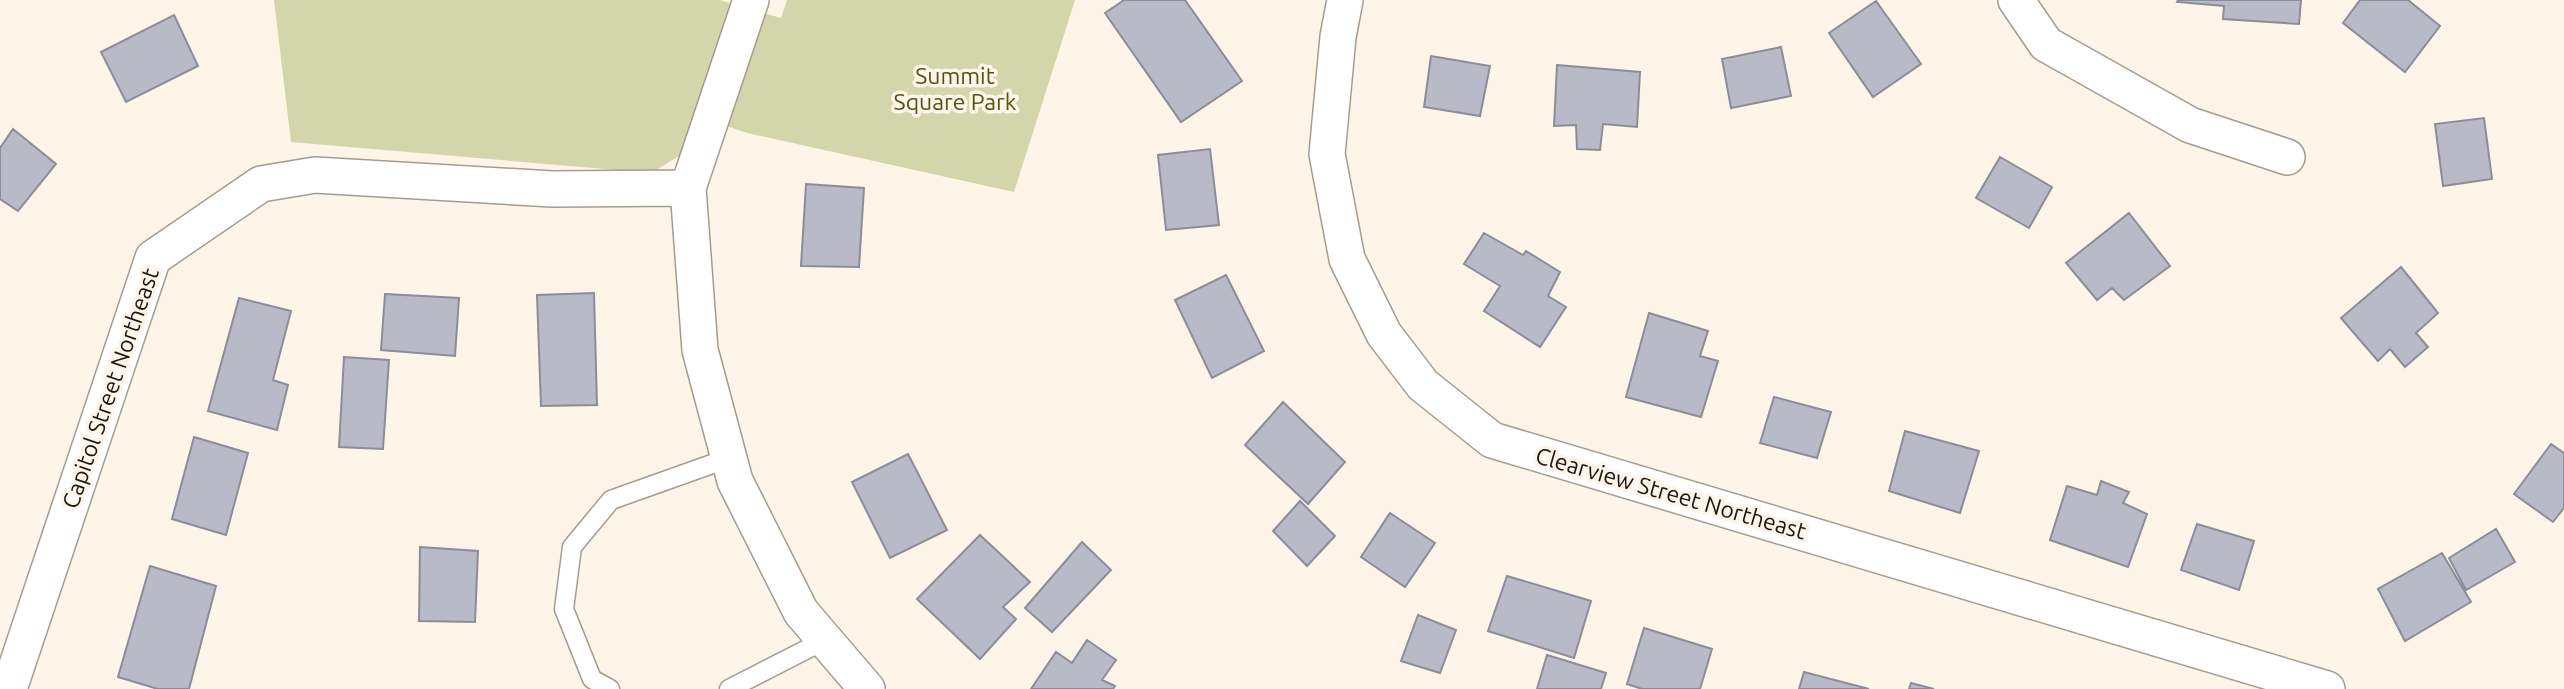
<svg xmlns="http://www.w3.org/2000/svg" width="2564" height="689" font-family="Ubuntu,sans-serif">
<rect width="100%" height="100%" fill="#fef4e8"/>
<!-- green -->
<path fill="#d3d6aa" d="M 274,0 L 720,0 L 781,18 L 787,0 L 1075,0 L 1014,192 L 747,133 L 695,115 L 689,150 L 651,173 L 291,142 Z"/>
<!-- building -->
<path fill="#b8bac7" stroke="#8b8d9a" stroke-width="2" d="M 1124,0 L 1185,0 L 1242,81 L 1181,122 L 1105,13 Z
M 2178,0 L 2301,0 L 2299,24 L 2223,19 L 2224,6 L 2177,2 Z
M 2360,0 L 2408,0 L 2440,26 L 2405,72 L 2343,23 Z
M 1876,1 L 1921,64 L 1873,97 L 1829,33 Z
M 174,15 L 198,66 L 126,102 L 101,52 Z
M 1781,47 L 1791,96 L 1731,108 L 1722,59 Z
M 1431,56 L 1490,66 L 1480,116 L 1424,107 Z
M 1557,65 L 1640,72 L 1637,127 L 1603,124 L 1600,150 L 1577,149 L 1576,125 L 1554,126 Z
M 2484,118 L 2492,179 L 2443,186 L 2435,124 Z
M 13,129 L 56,164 L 18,211 L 0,199 L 0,148 Z
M 1210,149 L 1219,225 L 1166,230 L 1158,155 Z
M 2000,157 L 2052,187 L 2029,228 L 1976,198 Z
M 806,184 L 864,188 L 859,267 L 801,266 Z
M 2129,213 L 2170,266 L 2124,300 L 2112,288 L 2097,300 L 2066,263 Z
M 1484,233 L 1523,255 L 1526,251 L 1560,272 L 1548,296 L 1566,307 L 1540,347 L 1484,311 L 1500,286 L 1464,264 Z
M 2401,267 L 2438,313 L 2416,333 L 2428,347 L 2405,367 L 2390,349 L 2378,361 L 2341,318 Z
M 1226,275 L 1264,351 L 1212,378 L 1175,300 Z
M 594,293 L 597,405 L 541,406 L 537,295 Z
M 385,294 L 459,298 L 455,356 L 381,350 Z
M 239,298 L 291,311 L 273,380 L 288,385 L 277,430 L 208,411 Z
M 1649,313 L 1708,331 L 1700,356 L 1718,361 L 1701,417 L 1626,397 Z
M 344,357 L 389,360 L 383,449 L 339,447 Z
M 1774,397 L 1831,412 L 1817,458 L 1760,443 Z
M 1283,402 L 1345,462 L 1308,504 L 1245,445 Z
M 1905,431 L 1979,451 L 1960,513 L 1889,491 Z
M 194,437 L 248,453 L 226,535 L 172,519 Z
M 2551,444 L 2564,453 L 2564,508 L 2553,522 L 2514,494 Z
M 908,454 L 947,530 L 890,558 L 852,482 Z
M 2101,481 L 2129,492 L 2123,503 L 2147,514 L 2128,567 L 2050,540 L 2067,486 L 2097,495 Z
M 1300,501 L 1335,536 L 1307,566 L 1273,531 Z
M 1390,513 L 1435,543 L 1405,587 L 1361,557 Z
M 2197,524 L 2254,541 L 2239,590 L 2181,570 Z
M 2496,529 L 2515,562 L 2466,590 L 2449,558 Z
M 980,535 L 1030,582 L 1003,607 L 1016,619 L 980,659 L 917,599 Z
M 1082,542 L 1111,570 L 1052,632 L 1025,608 Z
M 420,547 L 478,551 L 475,622 L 419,621 Z
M 2442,553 L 2471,602 L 2405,641 L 2378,589 Z
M 150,566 L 216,586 L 189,689 L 158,689 L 118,677 Z
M 1507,576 L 1591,601 L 1574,658 L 1488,631 Z
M 1418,615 L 1456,630 L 1440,673 L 1401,661 Z
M 1644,628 L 1712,649 L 1700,689 L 1642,689 L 1627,684 Z
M 1087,640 L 1116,660 L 1102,680 L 1115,686 L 1113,689 L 1031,689 L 1056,652 L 1072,663 Z
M 1547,655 L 1606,673 L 1601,689 L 1537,689 Z
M 1804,672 L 1869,689 L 1799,689 Z
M 1911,683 L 1934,689 L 1909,689 Z"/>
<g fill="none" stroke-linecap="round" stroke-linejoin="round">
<defs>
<path id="service" d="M 610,689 L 592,679 L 564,609 L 572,547 L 611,500 L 729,458
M 729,689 L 825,640"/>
<path id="minor" d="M 751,0 L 688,188 L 700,350 L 735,481 L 801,612 L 867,689
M 1345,0 L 1338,37 L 1327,154 L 1347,259 L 1384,334 L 1423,385 L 1492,440 L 2327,689
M 2016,0 L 2046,44 L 2190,125 L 2287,157
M 9,689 L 153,258 L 261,184 L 315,175 L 552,189 L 688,188"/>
</defs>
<!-- service casing -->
<use href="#service" stroke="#a59c91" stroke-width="21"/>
<!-- minor casing -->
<use href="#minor" stroke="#a59c91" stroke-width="38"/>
<!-- service -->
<use href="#service" stroke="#fff" stroke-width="18"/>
<!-- minor -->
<use href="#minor" stroke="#fff" stroke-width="35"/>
</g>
<g text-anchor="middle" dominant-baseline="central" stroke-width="7" stroke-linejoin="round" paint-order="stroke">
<!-- park labels -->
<g font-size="23" fill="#525415" stroke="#fef4e8">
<text x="955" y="75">Summit<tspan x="955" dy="26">Square Park</tspan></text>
</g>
<!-- street labels -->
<g font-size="23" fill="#1a1713" stroke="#fef4e8">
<text transform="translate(110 388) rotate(-71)">Capitol Street Northeast</text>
<text transform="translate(1671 493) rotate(16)">Clearview Street Northeast</text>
</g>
</g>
</svg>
